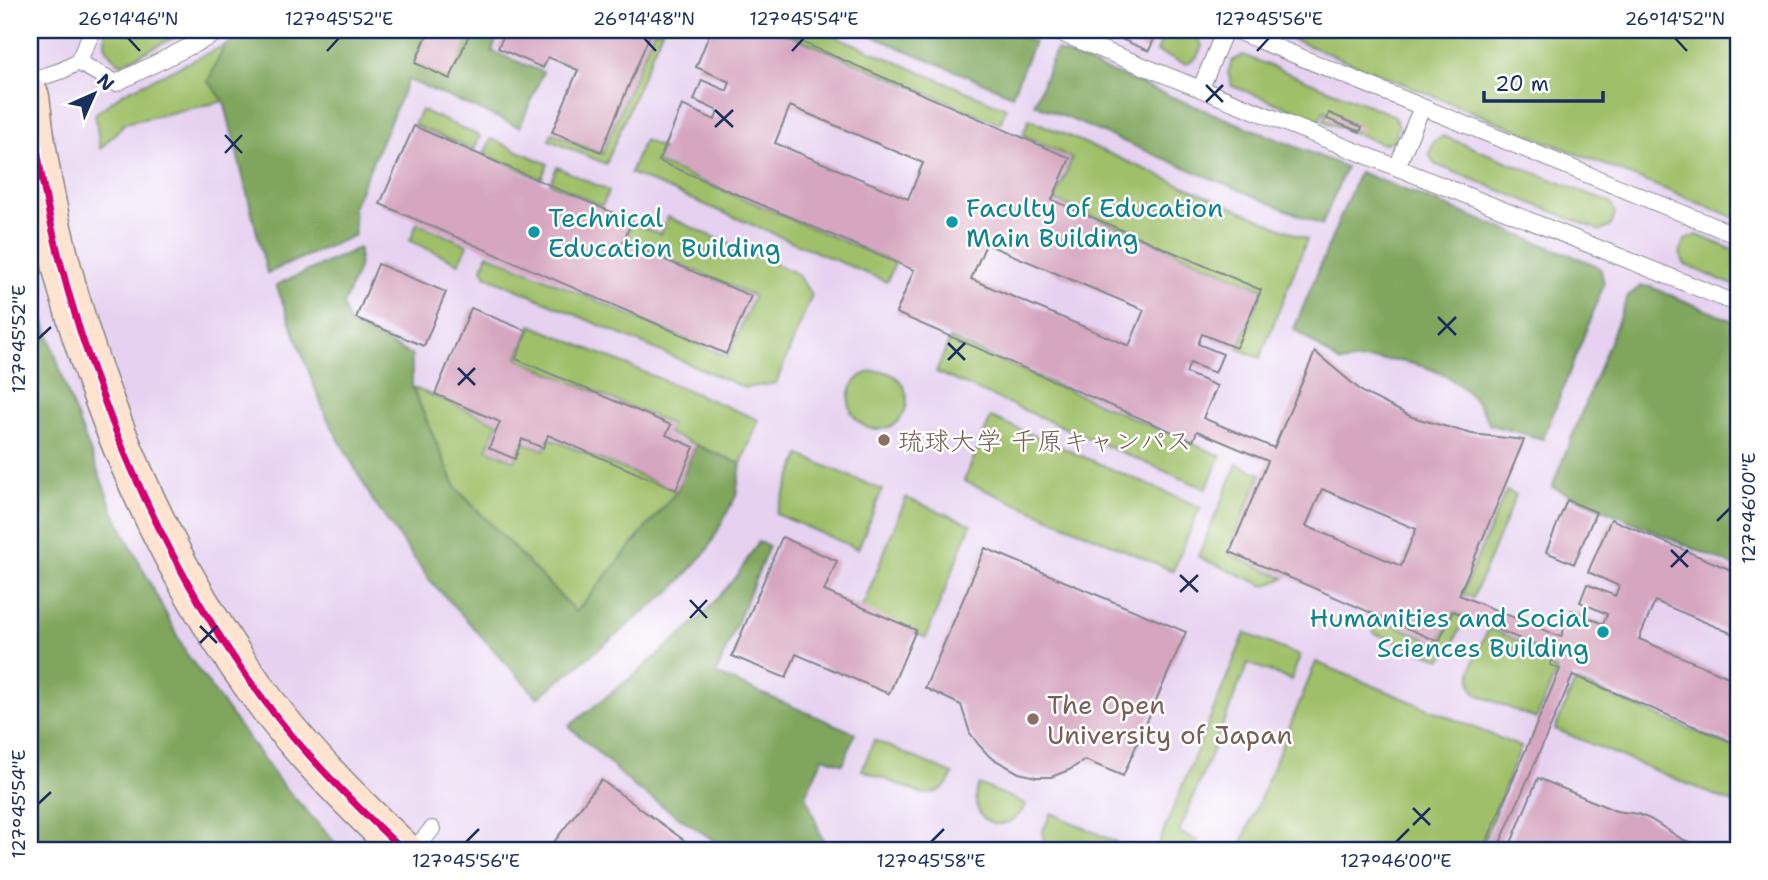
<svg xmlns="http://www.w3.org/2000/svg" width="1768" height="880" font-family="'Shantell Sans','Klee One',sans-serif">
<rect width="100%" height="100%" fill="#fff"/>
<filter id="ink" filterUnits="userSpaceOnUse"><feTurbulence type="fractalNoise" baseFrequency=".0143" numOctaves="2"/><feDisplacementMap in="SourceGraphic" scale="14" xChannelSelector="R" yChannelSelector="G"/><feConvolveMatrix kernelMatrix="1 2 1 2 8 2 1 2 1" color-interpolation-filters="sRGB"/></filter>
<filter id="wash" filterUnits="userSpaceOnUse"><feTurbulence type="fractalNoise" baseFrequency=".00686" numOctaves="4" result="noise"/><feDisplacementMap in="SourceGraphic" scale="28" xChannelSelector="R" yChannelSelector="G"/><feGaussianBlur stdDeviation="1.57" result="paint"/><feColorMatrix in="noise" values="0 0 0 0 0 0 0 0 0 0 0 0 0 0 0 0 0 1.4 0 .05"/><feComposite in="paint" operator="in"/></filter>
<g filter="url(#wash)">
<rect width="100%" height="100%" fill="#e8dfba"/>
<!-- built -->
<path fill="#e6d2f0" d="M 30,30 L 1738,30 L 1738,850 L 30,850 Z"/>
<!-- green -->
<path fill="#9fbf67" stroke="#5d7762" stroke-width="2" d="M 106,30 L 189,30 L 121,64 C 108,54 102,47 106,30 Z
M 654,30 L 662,30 L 606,164 L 549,140 L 552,133 L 602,154 Z
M 778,30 L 821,30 L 1006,108 L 1000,124 Z
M 1140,30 L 1187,30 L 1197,34 L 1202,46 L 1197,57 L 1186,64 L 1157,52 L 1162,39 Z
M 1270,30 L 1738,30 L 1738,213 L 1736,218 Z
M 225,45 L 208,81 L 224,101 L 125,123 L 100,149 L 95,114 L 123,93 Z
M 1243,55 L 1393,115 L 1399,125 L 1394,140 L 1383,144 L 1324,121 L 1327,112 L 1324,110 L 1320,120 L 1232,86 L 1228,73 L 1232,61 Z
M 421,110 L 480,136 L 474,150 L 414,125 Z
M 1029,119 L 1307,239 L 1260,358 L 1238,349 L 1263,289 L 1055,200 L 1072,158 L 1023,135 Z
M 1443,136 L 1611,203 L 1615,214 L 1611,226 L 1601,231 L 1434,164 L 1429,154 L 1434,142 Z
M 491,139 L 548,164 L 541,179 L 484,154 Z
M 644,140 L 662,148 L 656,162 L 895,263 L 887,282 L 630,173 Z
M 557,167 L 609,191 L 602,206 L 550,183 Z
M 668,217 L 796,273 L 812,295 L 776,383 L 745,388 L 486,276 L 482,268 L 488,254 L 728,357 L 754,296 L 626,241 L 633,223 L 660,234 Z
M 417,223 L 468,245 L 459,263 L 410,241 Z
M 1697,235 L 1738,252 L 1738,287 L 1685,265 L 1680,253 L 1685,240 Z
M 531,325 L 759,420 L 741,464 L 667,433 L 671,424 L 517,359 Z
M 950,339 L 1221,456 L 1206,489 L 936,372 Z
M849 400a29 29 0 1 1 58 0a29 29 0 1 1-58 0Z
M 412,387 L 498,423 L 487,449 L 515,461 L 523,442 L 544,450 L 549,438 L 677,491 L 576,613 L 456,488 Z
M 991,417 L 1200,507 L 1173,571 L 964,481 Z
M 800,455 L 882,490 L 858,549 L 776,514 Z
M 1237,464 L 1261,474 L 1227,553 L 1285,578 L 1265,586 L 1198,557 Z
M 1506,491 L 1516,495 L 1473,598 L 1462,593 Z
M 906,498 L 971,524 L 926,638 L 861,610 Z
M 1454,613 L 1465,617 L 1450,652 L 1441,659 L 1374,633 L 1368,614 L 1439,644 Z
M 1489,628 L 1552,655 L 1547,666 L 1557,670 L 1536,719 L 1476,694 C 1462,673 1480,648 1489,628 Z
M 1245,633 L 1300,656 L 1291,680 L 1248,663 L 1179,832 L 1198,841 L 1194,850 L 1156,850 Z
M 1316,662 L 1521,747 L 1480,850 L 1464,844 L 1461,850 L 1239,850 Z
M 1575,681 L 1738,749 L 1738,805 L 1555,729 Z
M 874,740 L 953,774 C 947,788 938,795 923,794 L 862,770 Z
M 979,784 L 1026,804 C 1007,843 963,819 979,784 Z
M 1051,813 L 1116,842 L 1124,850 C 1099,850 1064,857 1043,840 L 1043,831 Z"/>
<!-- forest -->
<path fill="#7fa65c" stroke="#4d6a5d" stroke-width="2" d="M 257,30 L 500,30 L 492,51 L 543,72 L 520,127 L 408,80 L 353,207 L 355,235 L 267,273 L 224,101 L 208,81 L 225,45 Z
M 858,30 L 1004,30 L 1034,42 L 1012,95 Z
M 1056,50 L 1346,167 L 1322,225 L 1034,104 Z
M 1359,172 L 1596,265 L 1601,270 L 1604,285 L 1543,439 L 1490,425 C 1463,365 1399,353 1340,363 L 1294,329 Z
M 359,248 L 359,266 L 343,306 L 350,325 L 412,355 L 412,387 L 456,488 L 576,612 L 677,491 L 696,445 L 741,464 L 736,496 L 707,551 L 674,588 L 538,698 L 429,579 L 373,501 L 325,414 L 276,285 Z
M 30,276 L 69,397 L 115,515 L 186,653 L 280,782 L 342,850 L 30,850 Z
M 1641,286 L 1651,287 L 1738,323 L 1738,568 L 1552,487 L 1628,296 Z
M 758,542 L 769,546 L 716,674 L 855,733 L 843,764 L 823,757 L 806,794 L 826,850 L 728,850 L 636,788 L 569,726 L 638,672 L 701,617 L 737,576 Z"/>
<g id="blocks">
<!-- building -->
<path fill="#d6a5bf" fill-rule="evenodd" d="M 429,30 L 471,30 L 450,79 L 415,63 Z
M 506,30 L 652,30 L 601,152 L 552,132 L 578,70 L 548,57 L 543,68 L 498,48 Z
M 711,30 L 774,30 L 1070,158 L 1052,200 L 1261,290 L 1236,348 L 1202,334 L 1198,344 L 1223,354 L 1215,373 L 1190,363 L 1186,373 L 1217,386 L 1203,418 L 1274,448 L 1315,352 L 1364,393 L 1412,417 L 1472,434 L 1524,440 L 1459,595 L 1561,637 L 1572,610 L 1603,624 L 1607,614 L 1580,602 L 1587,584 L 1615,596 L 1619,586 L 1588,572 L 1611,519 L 1738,573 L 1738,636 L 1655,601 L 1639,639 L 1738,681 L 1738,745 L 1573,675 L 1497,850 L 1483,850 L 1560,669 L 1550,665 L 1554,653 L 1453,611 L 1439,642 L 1230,552 L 1268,461 L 1197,431 L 1193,441 L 896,313 L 914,270 L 659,161 L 682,105 L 715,120 L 718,111 L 694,100 L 702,80 L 727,91 L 730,82 L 696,67 ZM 790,106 L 923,163 L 908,199 L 775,143 ZM 986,244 L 1144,310 L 1129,346 L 971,279 ZM 1322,489 L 1416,529 L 1401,566 L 1306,526 Z
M 1126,30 L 1139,30 L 1155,36 L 1149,51 L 1123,40 Z
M 1329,113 L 1362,127 L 1360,132 L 1327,119 Z
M 414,126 L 632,221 L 623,242 L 751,296 L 726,354 L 380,204 Z
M 378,264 L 446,292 L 424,346 L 356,318 Z
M 471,308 L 527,331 L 516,359 L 671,425 L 666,435 L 694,447 L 676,490 L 548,435 L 543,448 L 522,439 L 515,459 L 489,448 L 500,422 L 435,394 Z
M 1567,500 L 1596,512 L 1574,564 L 1546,552 Z
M 782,537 L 837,561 L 824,591 L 916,630 L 889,694 L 796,654 L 786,678 L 732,656 Z
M 985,548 L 1186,632 L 1123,776 L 1085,760 L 1069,770 L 1051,777 L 1036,777 L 1019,773 L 990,757 L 979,745 L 970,733 L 961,705 L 925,688 Z
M 1538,778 L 1616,811 L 1638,814 L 1650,819 L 1682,839 L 1708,850 L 1508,850 Z
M 601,780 L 688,843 L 700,850 L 548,850 Z"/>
</g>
</g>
<g filter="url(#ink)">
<use href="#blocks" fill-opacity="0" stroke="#82878c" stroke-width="2"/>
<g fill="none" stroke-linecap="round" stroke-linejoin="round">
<defs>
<path id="lane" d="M 1053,30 L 1738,304
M 1234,30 L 1738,236
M 78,62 L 116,83 L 223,30
M 30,81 L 63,70 L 78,62 L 93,30
M 1201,88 L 1225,30
M 1397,167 L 1422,107
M 414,850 L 432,829"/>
<path id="secondary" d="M 30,97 C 53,308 145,548 276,716 C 314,764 358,808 403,850"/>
</defs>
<!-- lane casing -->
<use href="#lane" stroke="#82878c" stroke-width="18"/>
<!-- secondary casing -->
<use href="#secondary" stroke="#82878c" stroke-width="41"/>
<!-- lane -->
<use href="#lane" stroke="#fff" stroke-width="16"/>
<!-- secondary -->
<use href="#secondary" stroke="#fee3d1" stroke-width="38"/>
<defs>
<path id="cycleway" d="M 30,97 C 53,308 145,548 276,716 C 314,764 358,808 403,850"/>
</defs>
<!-- cycleway casing -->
<use href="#cycleway" stroke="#fff" stroke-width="11"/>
<!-- cycleway -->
<use href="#cycleway" stroke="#d6006c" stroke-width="7"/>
</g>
</g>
<!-- ticks -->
<path fill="none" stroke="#1b2f5e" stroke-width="2.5" d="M 128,38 L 140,51M 644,38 L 656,51M 1675,38 L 1687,51M 327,51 L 339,38M 792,51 L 804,38M 1257,51 L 1269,38M 1206,85 L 1223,102M 1206,102 L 1223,85M 715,110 L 733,127M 715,127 L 733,110M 225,135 L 242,153M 225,153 L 242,135M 1438,317 L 1456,335M 1438,335 L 1456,317M 38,339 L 51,327M 948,343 L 965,360M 948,360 L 965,343M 458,368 L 475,385M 458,385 L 475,368M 1717,521 L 1730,508M 1671,550 L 1688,567M 1671,567 L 1688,550M 1180,575 L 1198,592M 1180,592 L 1198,575M 690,600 L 707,618M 690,618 L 707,600M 200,626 L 217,643M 200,643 L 217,626M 38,804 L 51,792M 1413,808 L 1430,825M 1413,825 L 1430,808M 466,842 L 479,829M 931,842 L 944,829M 1396,842 L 1409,829"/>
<!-- markers -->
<g fill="#0f9aa8" stroke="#fff" stroke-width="2.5">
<circle cx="952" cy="222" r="7"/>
<circle cx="534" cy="232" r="7"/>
<circle cx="1603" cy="632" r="7"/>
</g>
<g fill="#8d6e63" stroke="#fff" stroke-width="2.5">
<circle cx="884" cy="440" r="7"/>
<circle cx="1033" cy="719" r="7"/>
</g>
<g text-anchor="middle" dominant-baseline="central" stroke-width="5" stroke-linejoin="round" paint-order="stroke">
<!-- culture labels -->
<g font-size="26" fill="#0d838f" stroke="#fff" text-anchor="start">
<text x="966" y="207">Faculty of Education<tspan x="966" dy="30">Main Building</tspan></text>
<text x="548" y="217">Technical<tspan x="548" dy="30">Education Building</tspan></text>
<text x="1589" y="617" text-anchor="end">Humanities and Social<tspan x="1589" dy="30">Sciences Building</tspan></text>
</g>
<!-- education labels -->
<g font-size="26" fill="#785e54" stroke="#fff" text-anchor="start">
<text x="898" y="440">琉球大学 千原キャンパス</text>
<text x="1047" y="704">The Open<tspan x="1047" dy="30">University of Japan</tspan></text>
</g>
</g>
<!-- margin -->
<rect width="1768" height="880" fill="none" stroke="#fff" stroke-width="77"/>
<!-- north arrow -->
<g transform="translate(94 94) rotate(45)" stroke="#ffffff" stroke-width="5" paint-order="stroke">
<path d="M0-5L12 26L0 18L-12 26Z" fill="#1b2f5e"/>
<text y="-10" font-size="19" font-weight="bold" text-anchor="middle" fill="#1b2f5e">N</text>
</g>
<!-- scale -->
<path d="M1484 91v10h119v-10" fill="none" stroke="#1b2f5e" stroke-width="3.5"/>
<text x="1495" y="91" font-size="21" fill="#1b2f5e" stroke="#ffffff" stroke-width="5" paint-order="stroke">20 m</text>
<rect x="38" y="38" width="1692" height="804" fill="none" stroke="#1b2f5e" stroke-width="2.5"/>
<g font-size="18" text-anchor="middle" fill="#1b2f5e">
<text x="128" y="25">26°14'46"N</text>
<text x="339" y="25">127°45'52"E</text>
<text x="644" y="25">26°14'48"N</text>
<text x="804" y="25">127°45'54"E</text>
<text x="1269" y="25">127°45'56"E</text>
<text x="1675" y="25">26°14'52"N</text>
<text transform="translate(19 339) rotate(-90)" y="6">127°45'52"E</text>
<text transform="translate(1749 508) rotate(-90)" y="6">127°46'00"E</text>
<text transform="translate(19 804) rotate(-90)" y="6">127°45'54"E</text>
<text x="466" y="867">127°45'56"E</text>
<text x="931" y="867">127°45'58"E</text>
<text x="1396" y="867">127°46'00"E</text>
</g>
</svg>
